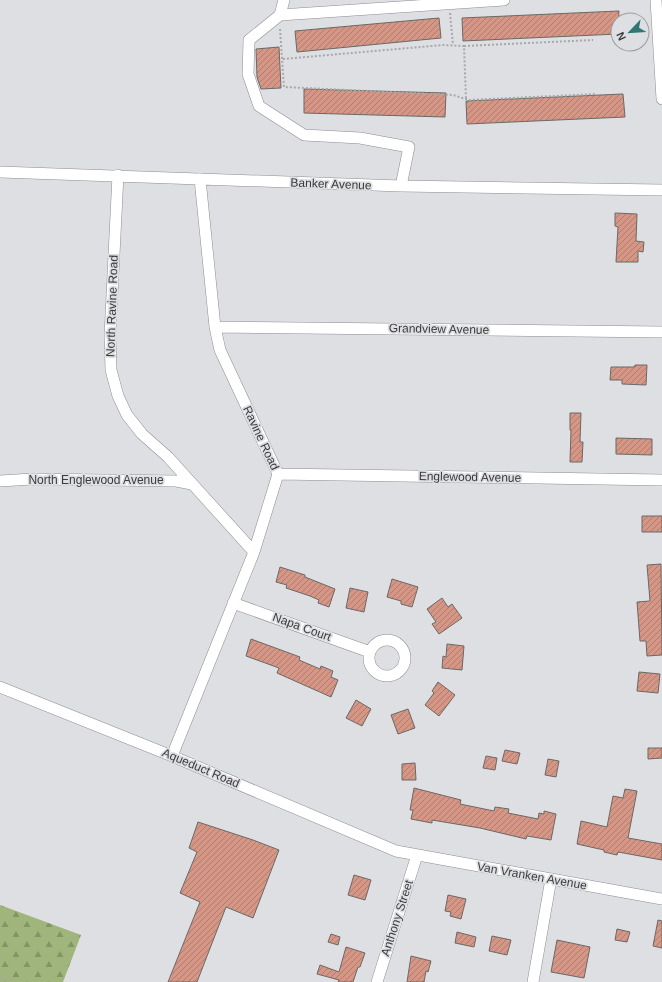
<svg xmlns="http://www.w3.org/2000/svg" width="662" height="982" font-family="Arial,sans-serif">
<defs>
<pattern id="forest-firs" width="22" height="20" patternUnits="userSpaceOnUse"><rect width="22" height="20" fill="#9fb57b"/><path d="M5 1l3.5 6h-7zM16 11l3.5 6h-7z" fill="#839466"/></pattern>
<pattern id="building-hatch" width="6" height="6" patternUnits="userSpaceOnUse"><rect width="6" height="6" fill="#d69685"/><path d="M-1 1l2-2M0 6l6-6M5 7l2-2" fill="none" stroke="#af7c6e"/></pattern>
</defs>
<rect width="100%" height="100%" fill="#dedfe2"/>
<!-- forest -->
<path fill="url(#forest-firs)" d="M 0,905 L 81,935 L 63,982 L 0,982 Z"/>
<!-- building -->
<path fill="url(#building-hatch)" stroke="#6b6867" d="M 619,11 L 618,34 L 463,41 L 462,18 Z
M 439,18 L 441,38 L 297,52 L 295,31 Z
M 279,47 L 281,88 L 261,89 L 257,77 L 256,49 Z
M 304,89 L 446,93 L 445,117 L 304,113 Z
M 623,94 L 625,117 L 467,124 L 466,101 Z
M 615,213 L 637,214 L 636,241 L 644,242 L 643,252 L 638,251 L 638,262 L 616,262 L 618,227 L 615,226 Z
M 635,365 L 647,365 L 646,385 L 622,384 L 622,380 L 610,380 L 611,367 L 634,367 Z
M 570,413 L 581,413 L 580,442 L 583,442 L 582,462 L 570,462 L 571,430 L 570,430 Z
M 616,438 L 652,439 L 652,455 L 616,454 Z
M 642,516 L 662,516 L 662,532 L 642,532 Z
M 661,564 L 662,655 L 647,656 L 646,641 L 640,641 L 637,602 L 650,601 L 647,565 Z
M 280,567 L 305,575 L 305,577 L 335,589 L 329,607 L 318,603 L 319,600 L 310,596 L 286,588 L 287,585 L 276,582 Z
M 392,579 L 418,587 L 412,607 L 401,604 L 401,601 L 387,597 Z
M 350,588 L 368,592 L 364,612 L 346,608 Z
M 442,598 L 448,607 L 452,604 L 462,618 L 439,634 L 432,624 L 436,622 L 427,609 Z
M 251,639 L 300,657 L 299,660 L 320,669 L 321,666 L 333,671 L 331,677 L 338,680 L 331,697 L 277,673 L 279,668 L 246,656 Z
M 447,644 L 464,646 L 462,670 L 442,668 L 443,656 L 446,657 Z
M 639,672 L 660,674 L 658,693 L 637,691 Z
M 438,682 L 455,695 L 439,716 L 425,705 L 434,693 L 432,691 Z
M 356,700 L 371,709 L 362,726 L 346,718 Z
M 408,709 L 415,728 L 398,734 L 391,715 Z
M 648,748 L 662,748 L 662,758 L 648,759 Z
M 505,750 L 520,753 L 517,764 L 502,761 Z
M 486,756 L 497,758 L 495,770 L 483,768 Z
M 548,759 L 559,761 L 556,777 L 545,775 Z
M 415,763 L 416,780 L 402,780 L 402,764 Z
M 414,788 L 461,800 L 460,804 L 494,811 L 495,807 L 509,809 L 508,813 L 538,819 L 539,813 L 544,814 L 544,811 L 556,814 L 551,840 L 527,836 L 526,839 L 480,828 L 432,820 L 432,823 L 411,819 L 413,810 L 410,810 Z
M 625,789 L 637,791 L 628,838 L 662,844 L 662,860 L 618,852 L 617,855 L 604,852 L 604,850 L 577,844 L 581,821 L 607,827 L 613,796 L 623,798 Z
M 198,822 L 253,840 L 279,850 L 253,918 L 226,907 L 197,982 L 168,982 L 200,902 L 180,893 L 197,852 L 189,848 Z
M 354,875 L 371,880 L 365,900 L 348,895 Z
M 448,895 L 466,899 L 461,919 L 450,916 L 451,912 L 445,911 Z
M 658,920 L 662,921 L 662,948 L 653,946 Z
M 617,929 L 630,932 L 627,942 L 615,940 Z
M 457,932 L 476,937 L 474,947 L 455,943 Z
M 331,934 L 340,937 L 338,945 L 328,942 Z
M 492,936 L 511,940 L 507,955 L 489,951 Z
M 557,940 L 590,947 L 584,978 L 551,972 Z
M 346,947 L 365,953 L 360,967 L 358,967 L 353,982 L 338,982 L 339,980 L 317,974 L 320,965 L 339,972 Z
M 411,956 L 431,961 L 428,972 L 426,971 L 424,982 L 407,982 Z"/>
<g fill="none" stroke-linecap="round" stroke-linejoin="round">
<defs>
<path id="minor" d="M 284,0 L 280,15 L 249,40 L 248,74 L 259,106 L 304,135 L 360,138 L 409,147 L 401,186
M 656,0 L 662,99
M 280,15 L 504,0
M 0,172 L 401,186 L 662,190
M 118,175 L 110,335 L 111,370 L 118,396 L 127,415 L 142,434 L 168,457 L 254,552
M 215,327 L 662,332
M 278,474 L 662,480
M 0,481 L 32,479 L 176,481 L 192,484
M 233,603 L 370,652
M369 658a18 18 0 1 1 36 0a18 18 0 1 1-36 0Z
M 0,687 L 172,756 L 396,851 L 662,899
M 172,756 L 254,552 L 278,474 L 220,350 L 215,327 L 200,179
M 377,982 L 417,855
M 533,982 L 551,879"/>
</defs>
<!-- minor casing -->
<use href="#minor" stroke="#8d8d90" stroke-width="12"/>
<!-- path -->
<path stroke="#a8a8ab" stroke-width="2" stroke-dasharray="2 2" stroke-linecap="butt" d="M 450,13 L 453,45
M 280,29 L 284,87 L 453,95 L 469,100 L 596,94
M 464,46 L 593,40
M 283,59 L 443,45 L 464,46 L 466,99
M 0,977 L 8,982"/>
<!-- minor -->
<use href="#minor" stroke="#fff" stroke-width="11"/>
</g>
<g text-anchor="middle" dominant-baseline="central" stroke-width="3.5" stroke-linejoin="round" paint-order="stroke">
<!-- street labels -->
<g font-size="12" fill="#3b3b3d" stroke="#dedfe2">
<text transform="translate(331 184) rotate(2)">Banker Avenue</text>
<text transform="translate(112 306) rotate(-88)">North Ravine Road</text>
<text transform="translate(439 329) rotate(1)">Grandview Avenue</text>
<text transform="translate(261 438) rotate(65)">Ravine Road</text>
<text transform="translate(470 477) rotate(1)">Englewood Avenue</text>
<text x="96" y="480">North Englewood Avenue</text>
<text transform="translate(302 627) rotate(20)">Napa Court</text>
<text transform="translate(201 768) rotate(23)">Aqueduct Road</text>
<text transform="translate(532 876) rotate(10)">Van Vranken Avenue</text>
<text transform="translate(397 918) rotate(-72)">Anthony Street</text>
</g>
</g>
<!-- north arrow -->
<g transform="translate(630 32) rotate(245)"><circle r="19" fill="#dedfe2" stroke="#9d9da0"/>
<path d="M0-3L7 15L0 10L-7 15Z" fill="#2e7775"/>
<text y="-6" font-size="11" font-weight="bold" text-anchor="middle" fill="#3b3b3d">N</text>
</g>
</svg>
